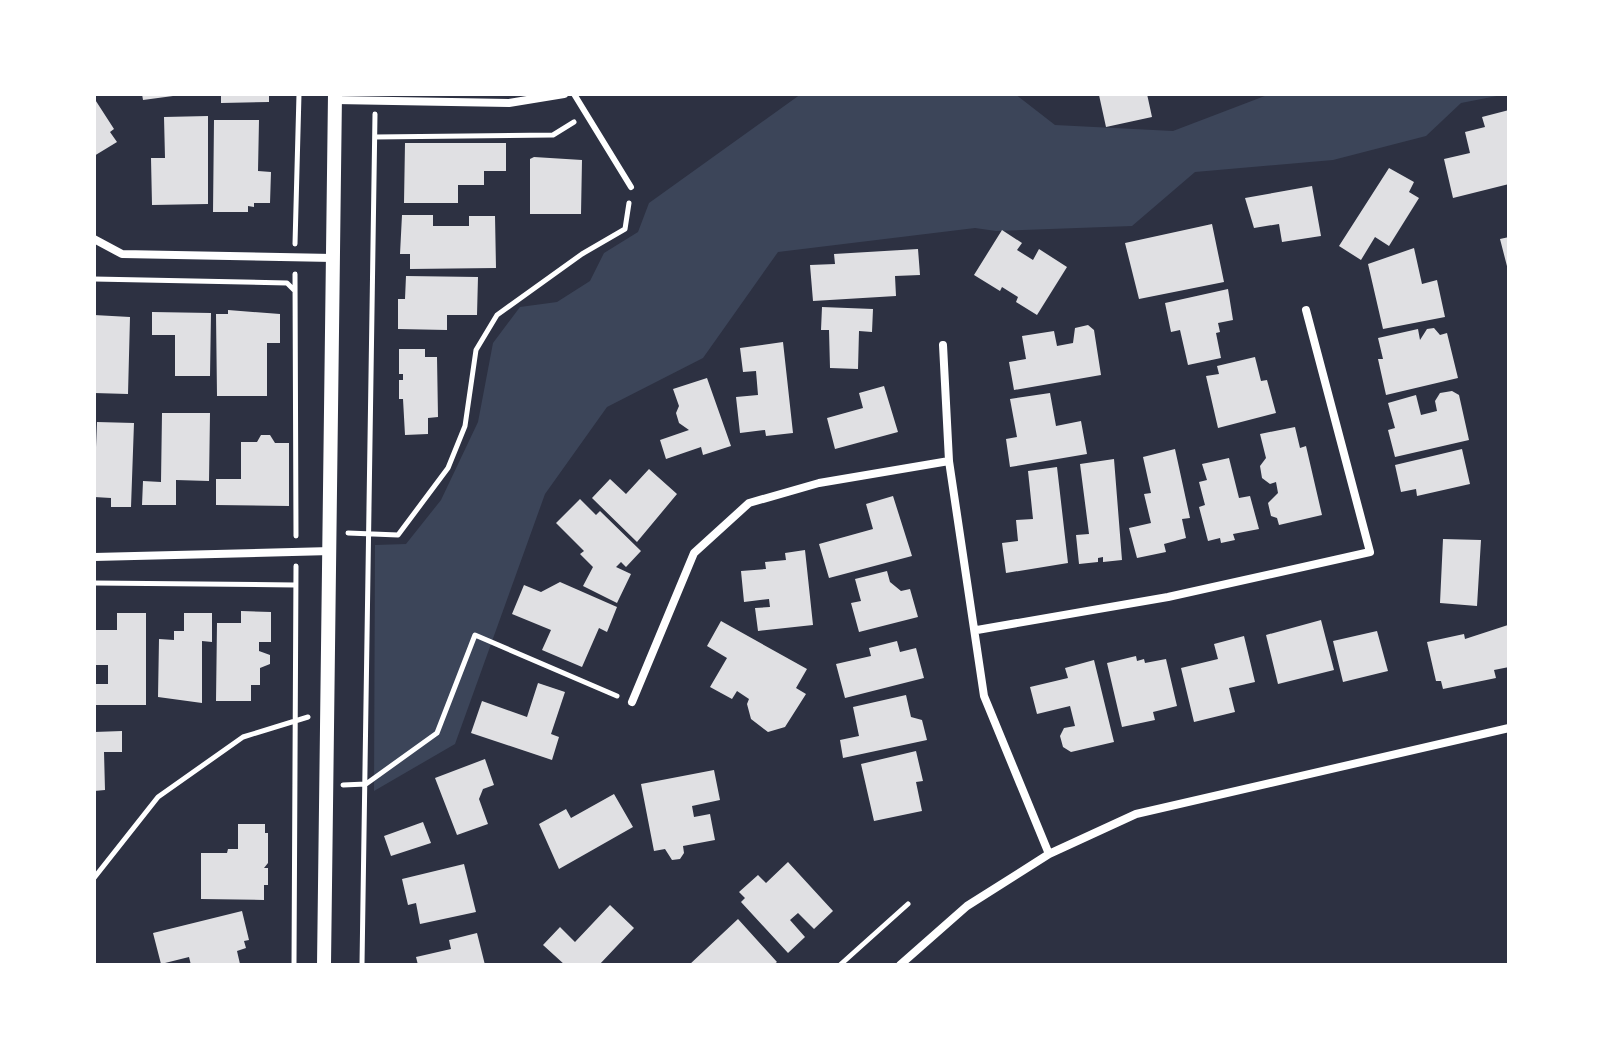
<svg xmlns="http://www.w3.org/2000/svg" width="1603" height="1059" font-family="Helvetica,sans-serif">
<rect width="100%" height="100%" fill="#2d3142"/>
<!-- green -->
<path fill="#3c4559" d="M 801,94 L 1015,94 L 1055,125 L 1173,131 L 1270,94 L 1507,94 L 1461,103 L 1426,136 L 1333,160 L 1195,172 L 1132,226 L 996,231 L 975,228 L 778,252 L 703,358 L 607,407 L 545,494 L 455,744 L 374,791 L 375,545 L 406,544 L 441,500 L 478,422 L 493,343 L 520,307 L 557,302 L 590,281 L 604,253 L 638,232 L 649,203 Z"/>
<!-- building -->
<path fill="#e0e0e3" d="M 142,94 L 172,94 L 173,96 L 143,100 Z
M 221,94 L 269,94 L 269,102 L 221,103 Z
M 1105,94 L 1147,94 L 1152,117 L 1106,127 L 1099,95 Z
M 94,98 L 114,129 L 110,132 L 117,142 L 94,156 Z
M 1509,110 L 1509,184 L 1453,198 L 1444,159 L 1470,153 L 1465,132 L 1485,127 L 1482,117 Z
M 208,116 L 208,204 L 152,205 L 151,158 L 165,158 L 164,117 Z
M 214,120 L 259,120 L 258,171 L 271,172 L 270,203 L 254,203 L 254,207 L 248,206 L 248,212 L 213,212 Z
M 405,143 L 506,143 L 506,171 L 484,171 L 484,185 L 458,185 L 458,203 L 404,203 Z
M 534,157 L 582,160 L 581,214 L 530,214 L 530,159 Z
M 1389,168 L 1414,182 L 1409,192 L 1419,198 L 1389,246 L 1375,237 L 1361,260 L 1339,246 Z
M 1312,186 L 1321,236 L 1282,242 L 1279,224 L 1254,228 L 1245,198 Z
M 402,215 L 433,215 L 433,226 L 469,226 L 469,216 L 495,216 L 496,268 L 410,269 L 410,254 L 400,254 Z
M 1212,224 L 1224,282 L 1139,299 L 1125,243 Z
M 1002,230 L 1022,243 L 1017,250 L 1033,260 L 1039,249 L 1067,267 L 1037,315 L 1016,302 L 1018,297 L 1002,287 L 1000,291 L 974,275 Z
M 1509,237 L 1509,269 L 1508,270 L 1500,239 Z
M 1414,248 L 1422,284 L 1437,280 L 1445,317 L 1383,329 L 1368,264 Z
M 918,249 L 920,275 L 895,276 L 896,296 L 813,301 L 810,265 L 835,264 L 834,254 Z
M 406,276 L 478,277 L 477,315 L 447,315 L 447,330 L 398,329 L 398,299 L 405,299 Z
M 1228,289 L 1233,320 L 1218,323 L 1220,332 L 1216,333 L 1221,358 L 1188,365 L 1180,330 L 1171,332 L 1165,303 Z
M 822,307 L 873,309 L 872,332 L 859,331 L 858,369 L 830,368 L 829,330 L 821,330 Z
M 228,310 L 280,314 L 280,343 L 267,343 L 267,396 L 217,396 L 216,314 L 228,314 Z
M 152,312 L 211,313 L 210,376 L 175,376 L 175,335 L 152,335 Z
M 94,315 L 130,317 L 128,394 L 94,393 Z
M 1088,325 L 1094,330 L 1101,375 L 1014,390 L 1009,362 L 1026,359 L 1022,336 L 1054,331 L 1057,346 L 1073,343 L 1075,328 Z
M 1434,328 L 1440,335 L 1447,333 L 1458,378 L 1386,395 L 1378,359 L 1383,359 L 1378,338 L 1418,329 L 1420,340 L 1427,329 Z
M 783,342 L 793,433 L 766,436 L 765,430 L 740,433 L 736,397 L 758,395 L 756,371 L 743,372 L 740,348 Z
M 399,349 L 425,349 L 425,357 L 437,357 L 438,417 L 428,418 L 428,434 L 405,435 L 403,399 L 399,399 L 399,380 L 403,380 L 403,374 L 399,374 Z
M 1255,357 L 1261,381 L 1267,380 L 1276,413 L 1218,428 L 1206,376 L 1219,374 L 1217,366 Z
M 707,378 L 731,446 L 703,455 L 701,447 L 666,459 L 660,440 L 689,430 L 679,423 L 676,413 L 679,406 L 673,389 Z
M 884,386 L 898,432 L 835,449 L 827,418 L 863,408 L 859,393 Z
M 1452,391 L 1459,395 L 1469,440 L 1395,457 L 1388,430 L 1395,428 L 1388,403 L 1416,395 L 1421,415 L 1437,411 L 1435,401 L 1440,393 Z
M 1050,393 L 1056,426 L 1081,421 L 1087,454 L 1010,467 L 1006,439 L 1017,437 L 1010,399 Z
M 162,413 L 210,413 L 209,481 L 176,480 L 176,505 L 142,505 L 143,481 L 161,482 Z
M 97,422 L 134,423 L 131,507 L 111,507 L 111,498 L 94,497 Z
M 1295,427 L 1300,448 L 1306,446 L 1322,515 L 1279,525 L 1277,518 L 1271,516 L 1268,503 L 1278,493 L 1276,482 L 1270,484 L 1262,478 L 1260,466 L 1266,458 L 1260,434 Z
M 261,435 L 270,435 L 275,443 L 289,443 L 289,506 L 216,505 L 216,479 L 241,479 L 241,442 L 257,442 Z
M 1175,449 L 1190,518 L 1182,519 L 1186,538 L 1164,544 L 1166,552 L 1137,558 L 1129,528 L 1151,523 L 1144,494 L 1151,493 L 1143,457 Z
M 1462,449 L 1470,484 L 1417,496 L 1416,489 L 1401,492 L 1395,465 Z
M 1229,458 L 1239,498 L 1250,496 L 1259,529 L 1233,534 L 1235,540 L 1221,543 L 1220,538 L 1208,541 L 1199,507 L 1205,505 L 1199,482 L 1207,480 L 1202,464 Z
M 1114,459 L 1122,560 L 1103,562 L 1103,557 L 1098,558 L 1098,562 L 1079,564 L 1076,535 L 1089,534 L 1080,464 Z
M 1057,467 L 1068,563 L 1006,573 L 1002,543 L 1018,541 L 1016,520 L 1033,519 L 1028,471 Z
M 649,469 L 677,494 L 637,542 L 592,498 L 610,479 L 626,494 Z
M 893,496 L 912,556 L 829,578 L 819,544 L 873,529 L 866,504 Z
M 580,499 L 596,515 L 600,511 L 641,551 L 626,567 L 621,562 L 616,567 L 631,574 L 617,603 L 583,586 L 593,567 L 580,554 L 584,551 L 556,523 Z
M 1443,539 L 1481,540 L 1477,606 L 1440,603 Z
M 805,550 L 813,625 L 758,631 L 755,608 L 770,607 L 769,599 L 744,602 L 741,571 L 766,569 L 765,562 L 786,560 L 785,553 Z
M 887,571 L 890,582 L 901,591 L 910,589 L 918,617 L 859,632 L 851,603 L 861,601 L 855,579 Z
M 560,582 L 617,607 L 607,632 L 599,628 L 582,667 L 542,650 L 551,630 L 512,614 L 524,585 L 541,592 Z
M 241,611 L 271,612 L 271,642 L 259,642 L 259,651 L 270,655 L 270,664 L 260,668 L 260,685 L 251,685 L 251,701 L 216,701 L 217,623 L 241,623 Z
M 117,613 L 146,613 L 146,705 L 96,705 L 96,684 L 108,684 L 108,665 L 95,665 L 95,630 L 117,630 Z
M 184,613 L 212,613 L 212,642 L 202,641 L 202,703 L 158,697 L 159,639 L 174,640 L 174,631 L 184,631 Z
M 1321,620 L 1334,670 L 1278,684 L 1266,635 Z
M 721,621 L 807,669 L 796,688 L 806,694 L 785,727 L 768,732 L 751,719 L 747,704 L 749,699 L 737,691 L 732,699 L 710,687 L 727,658 L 707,646 Z
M 1508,625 L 1509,667 L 1494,670 L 1496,678 L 1443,689 L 1441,681 L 1436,681 L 1427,642 L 1464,634 L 1465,639 Z
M 1377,631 L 1388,671 L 1343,682 L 1333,641 Z
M 1244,636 L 1255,682 L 1229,688 L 1235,712 L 1194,722 L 1181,668 L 1218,659 L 1214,644 Z
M 897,641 L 900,652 L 916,648 L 924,678 L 845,698 L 836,664 L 871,656 L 869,648 Z
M 1136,656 L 1137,661 L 1144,659 L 1145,663 L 1166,659 L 1177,706 L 1153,712 L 1155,720 L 1122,727 L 1107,663 Z
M 1094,660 L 1114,742 L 1071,752 L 1063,747 L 1060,736 L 1064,728 L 1075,726 L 1070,706 L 1037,714 L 1030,687 L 1068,678 L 1065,668 Z
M 538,683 L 565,692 L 551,734 L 559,737 L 552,760 L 471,733 L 482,701 L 527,717 Z
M 906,695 L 911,717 L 922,720 L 927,740 L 843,758 L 840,740 L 859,736 L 853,707 Z
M 122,731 L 122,752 L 104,752 L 105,790 L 94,791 L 94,732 Z
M 916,751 L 923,781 L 916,782 L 922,811 L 874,821 L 861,764 Z
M 485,759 L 494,785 L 483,789 L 479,799 L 488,824 L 457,835 L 435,778 Z
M 714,770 L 720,800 L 692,806 L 694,817 L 710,814 L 715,840 L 683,846 L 684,853 L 680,859 L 672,860 L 665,849 L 654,851 L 641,784 Z
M 614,794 L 633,827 L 559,869 L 539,824 L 566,809 L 571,818 Z
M 423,822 L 431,843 L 391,856 L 384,836 Z
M 238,824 L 265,824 L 265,833 L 268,833 L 268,863 L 264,868 L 268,868 L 268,885 L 264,885 L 264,900 L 201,899 L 201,853 L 227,853 L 228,849 L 238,849 Z
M 788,862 L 833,911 L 814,929 L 798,913 L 790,920 L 805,937 L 788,953 L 741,902 L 745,898 L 739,892 L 758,875 L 766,883 Z
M 464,864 L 476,912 L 420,924 L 416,903 L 408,905 L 402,879 Z
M 610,905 L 634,928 L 599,965 L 565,965 L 543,945 L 560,927 L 575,942 Z
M 242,911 L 249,940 L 244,941 L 246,948 L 237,951 L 240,964 L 191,965 L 189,957 L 161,964 L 153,933 Z
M 738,919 L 777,962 L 773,965 L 689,965 Z
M 477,933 L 485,965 L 418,965 L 416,957 L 451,949 L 449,940 Z"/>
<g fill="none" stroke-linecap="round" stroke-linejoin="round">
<!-- path -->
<path stroke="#fff" stroke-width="5" d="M 375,137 L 553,135 L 574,122
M 295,244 L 299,94
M 295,274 L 296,536
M 94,279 L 287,283 L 294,290
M 348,533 L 398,535 L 448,468 L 465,426 L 476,350 L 497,315 L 582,254 L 625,229 L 629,203
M 94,583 L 295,585
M 343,785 L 366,784 L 437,733 L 475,635 L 617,696
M 94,878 L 158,797 L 243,737 L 308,717
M 294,965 L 296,566
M 362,965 L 375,114
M 840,965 L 908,904"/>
<!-- service -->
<path stroke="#fff" stroke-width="6" d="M 574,94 L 631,187"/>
<!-- minor -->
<path stroke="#fff" stroke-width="8" d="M 335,100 L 509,103 L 564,94
M 94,239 L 122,254 L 333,258
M 943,345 L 949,461 L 984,696 L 1049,854
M 94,557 L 331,551
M 977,630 L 1168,597 L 1370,552 L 1306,310
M 632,702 L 694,553 L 749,503 L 819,483 L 949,461
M 900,965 L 967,906 L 1049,854 L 1136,814 L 1509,728"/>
<!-- tertiary -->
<path stroke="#fff" stroke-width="14" d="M 324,965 L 335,94"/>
</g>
<!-- border -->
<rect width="1603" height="1059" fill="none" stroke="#ffffff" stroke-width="192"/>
</svg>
